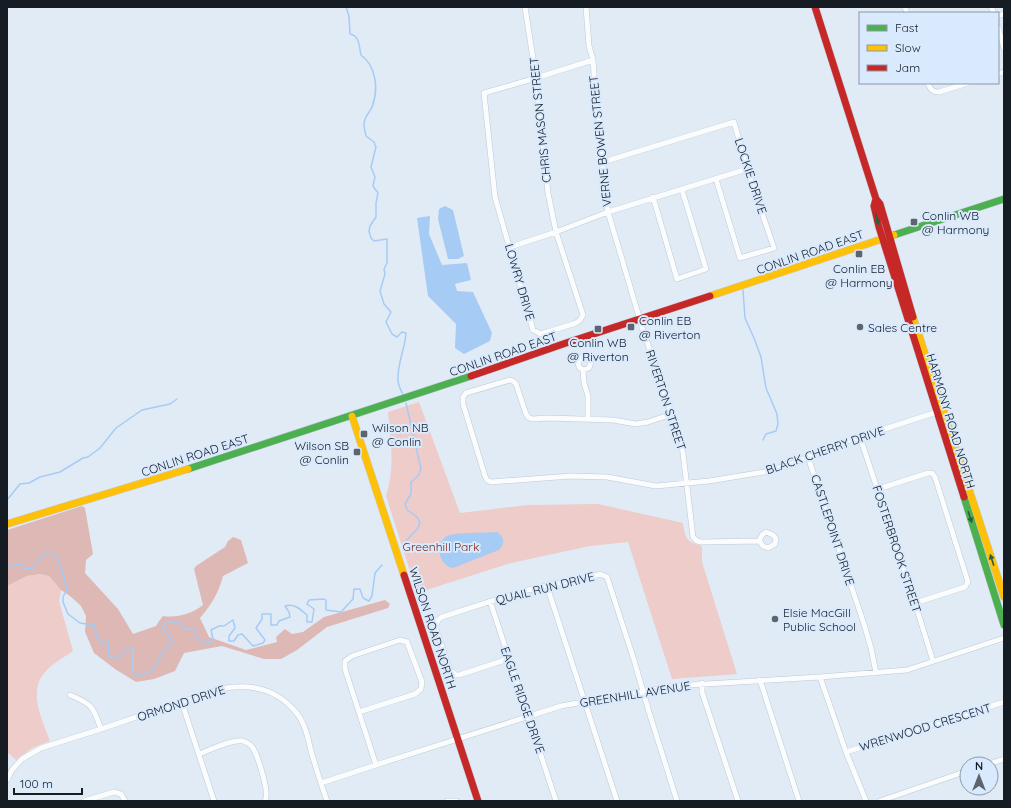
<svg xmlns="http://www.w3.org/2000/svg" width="1011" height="808" font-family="Quicksand,sans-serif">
<rect width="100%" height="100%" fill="#e1ebf6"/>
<!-- green -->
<path fill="#edccc9" d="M 419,402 L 460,513 L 528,505 L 598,504 L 683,523 C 685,538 686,542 702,546 L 702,562 L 737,674 L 672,679 L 628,542 L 590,546 L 511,563 L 417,593 L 386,496 C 395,469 391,440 388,412 Z
M 40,574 L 49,576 L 61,590 L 59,601 L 73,651 C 65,657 53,663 46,671 C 27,691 42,719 50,741 L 32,748 L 16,760 L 7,752 L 7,586 L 27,576 Z"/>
<!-- forest -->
<path fill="#ddb8b5" d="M 82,506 L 85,508 L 93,554 L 86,560 L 85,573 L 118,609 L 133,634 L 156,626 L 159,621 L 163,616 C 178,618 191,614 203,605 L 194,569 L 196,566 L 225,547 L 228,541 L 233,537 L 241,540 L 248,563 L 223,576 C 218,594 212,604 200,618 L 209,637 L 246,650 L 277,642 L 276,637 L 285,629 L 292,634 L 303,632 L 324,617 L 385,600 L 390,604 L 388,608 L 327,627 L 297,650 L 281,659 L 264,659 L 222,646 L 184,653 L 175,671 L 154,679 L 136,682 L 115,669 L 94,653 L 85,632 L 86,616 L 81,606 L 70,596 L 61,590 L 49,576 L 40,574 L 27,576 L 7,586 L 7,530 Z"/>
<!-- water -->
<path fill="#a6cbf5" d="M 445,206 L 453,210 L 464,256 L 458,259 L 448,259 L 438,219 L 439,209 Z
M 430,216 L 429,234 L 442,265 L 467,263 L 471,280 L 455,284 L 457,291 L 473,292 L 492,333 L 490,341 L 464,354 L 455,348 L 456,324 L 428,296 L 417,218 Z
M 497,532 C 505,537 505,544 499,550 L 453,568 C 446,567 442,562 440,555 C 438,548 440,540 447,536 C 456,532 486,533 497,532 Z"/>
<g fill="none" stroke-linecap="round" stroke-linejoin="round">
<!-- stream -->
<path stroke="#a6cbf5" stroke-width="1.5" d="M 346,7 L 349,16 L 350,34 C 360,36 359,47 361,55 C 376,66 379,89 372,107 C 370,112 364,117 364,124 C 364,128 365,132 366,136 L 374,142 L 376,147 L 371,167 L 375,177 L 373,186 L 378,193 L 376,203 L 376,217 L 370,226 L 369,231 L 371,238 L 374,241 L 387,239 L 387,263 L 384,269 L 385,274 L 380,291 L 384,304 L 391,312 L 386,322 L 392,334 L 397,337 L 402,332 L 406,333 C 405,349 397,364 398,380 C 398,385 401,390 403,395
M 743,290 L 745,318 L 754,338 L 761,357 L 766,388 L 777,414 L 778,424 L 776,431 L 766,434 L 763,440
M 406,403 L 421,469 L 418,476 L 411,482 L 411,494 L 405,504 L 407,510 L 416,516 L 420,522 L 418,528 L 407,540
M 7,500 L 20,484 L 29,483 L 40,477 L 60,472 L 83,458 L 88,457 L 100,448 L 116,428 L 142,410 L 170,404 L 177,399
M 7,567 L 20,564 L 25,569 L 32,568 L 43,555 C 46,554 50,553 53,554 C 60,557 65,582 67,589 L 63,597 L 63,602 L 68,614 L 80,623 L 94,625 L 97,637 L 101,642 L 108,642 L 109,656 L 119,658 L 126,649 L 133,648 L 133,673 L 139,676 L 152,671 L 163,651 L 173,641 L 162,628 L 166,622 L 179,622 L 185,629 L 195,629 L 196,638 L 207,644 L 213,641 L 213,639 L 211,630 L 219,626 L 224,626 L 233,620 L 235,628 L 229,636 L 229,641 L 234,641 L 238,635 L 242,634 L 253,646 L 263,643 L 265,640 L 256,628 L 262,619 L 262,614 L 271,614 L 271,625 L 277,625 L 279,621 L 290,617 L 289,612 L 285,606 C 294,603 300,609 307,615 L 307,622 L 312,622 L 314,609 L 307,604 L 309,600 L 323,599 L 326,600 L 326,610 L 341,612 L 353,599 L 354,589 L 360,589 L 363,598 L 369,601 L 372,596 L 375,573 L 382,565"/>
<defs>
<path id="street" d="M 525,7 L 536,78 L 548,193 L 556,232 L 583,315 L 580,320 L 576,323 L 541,334 L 533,330 L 495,197 L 484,93 L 536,78 L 593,60
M 586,7 L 589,46 L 593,60 L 596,101 L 599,119 L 603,162 L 602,181 L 608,212 L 642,327 L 682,445 L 693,537 L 697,541 L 701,542 L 759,541 L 763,546 L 768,548 L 775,544 L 776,539 L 773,535 L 766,532 L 762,535 L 759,541
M 905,7 L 907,13
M 991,7 L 994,13
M 998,16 L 1004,14
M 998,27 L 1004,48
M 998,74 L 1004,72
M 928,83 C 930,89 932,92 939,92 L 968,83
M 603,162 L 734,122 L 747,169 L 774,248 L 740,258 L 716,179
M 653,197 L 677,279 L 706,269 L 682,190
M 510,247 L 556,232 L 608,212 L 747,169
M 583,370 L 579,367 L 578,363 L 581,357 C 586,355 590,357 591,362 L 589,368 L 583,370 L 584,383 L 588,396 L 588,419
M 672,414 L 648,422 L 636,424 L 613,420 L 548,418 L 532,419 L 528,417 L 526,414 L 516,384 L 513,381 L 510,380 L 466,393 L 463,397 L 463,404 L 485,476 L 487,480 L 491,482 L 571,476 L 607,477 L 656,486 L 709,481 L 764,472 L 792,464 L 832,446 L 937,412
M 860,437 L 915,603 L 933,661
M 808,457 L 864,624 L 871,648 L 876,673
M 878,489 L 928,473 L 932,473 L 935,477 L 968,582 L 965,587 L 915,603
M 547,586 L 617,801
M 490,601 L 556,801
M 508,659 L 459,675 L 456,675 L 450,670 L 436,629 C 436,623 437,620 442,617 L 523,591 L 597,575 L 600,574 L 607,577 L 634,660 L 649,712 L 677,801
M 820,677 L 846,752 L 866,801
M 760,680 L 799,801
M 702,683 L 702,692 L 738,801
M 70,695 C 92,704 93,706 101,729
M 182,703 L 214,801
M 359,712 L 415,694 L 421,689 L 422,682 L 407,642 L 400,640 L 352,656 L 345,661 L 345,669 L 376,765
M 846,752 L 1004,702
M 199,754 C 210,750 232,739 243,741 C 246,742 251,745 253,748 C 258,757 270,793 265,801
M 989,764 L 1004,759
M 7,780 L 12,770 L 22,759 L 41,748 L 101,729 L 220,689 C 249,683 275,688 295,711 C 305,722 308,738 311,751 C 316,768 321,784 327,801
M 321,783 L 376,765 L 561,706 L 673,686 L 820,677 L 907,670 L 1004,638
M 84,801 L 114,792 L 121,794 L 125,801
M 447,801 L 456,801
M 880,801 L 967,771"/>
<path id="fast" d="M 894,235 L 1004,199
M 188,469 L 471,376
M 964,497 L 1004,625"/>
<path id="slow" d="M 710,296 L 894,235
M 913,317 L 1004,597
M 352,416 L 404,575
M 7,524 L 188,469"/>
<path id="jam" d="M 815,7 L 876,199 L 880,204 L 913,317
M 876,199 L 874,206 L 879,227 L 964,497
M 471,376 L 566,343 L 710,296
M 404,575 L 478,801"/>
</defs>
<!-- street casing -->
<use href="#street" stroke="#c0c8d1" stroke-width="6"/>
<!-- fast casing -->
<use href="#fast" stroke="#c0c8d1" stroke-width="8"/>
<!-- slow casing -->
<use href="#slow" stroke="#c0c8d1" stroke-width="8"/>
<!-- jam casing -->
<use href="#jam" stroke="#c0c8d1" stroke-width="8"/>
<!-- street -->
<use href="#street" stroke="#fafcfe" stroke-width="5"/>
<!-- fast -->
<use href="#fast" stroke="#4caf50" stroke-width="7"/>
<!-- slow -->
<use href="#slow" stroke="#ffc107" stroke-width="7"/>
<!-- jam -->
<use href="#jam" stroke="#c62828" stroke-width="7"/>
</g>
<!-- one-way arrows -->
<defs><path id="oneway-solid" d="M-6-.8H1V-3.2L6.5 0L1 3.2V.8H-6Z"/></defs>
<g fill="#2e5e37">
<use href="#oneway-solid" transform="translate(877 219) rotate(76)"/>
<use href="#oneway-solid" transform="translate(970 517) rotate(72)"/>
<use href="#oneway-solid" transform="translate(992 560) rotate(-108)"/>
</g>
<!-- markers -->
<g fill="#5d646d" stroke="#d9eafe" stroke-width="1.5">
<rect x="910" y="218" width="8" height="8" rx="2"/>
<rect x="855" y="250" width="8" height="8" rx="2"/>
<rect x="627" y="323" width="8" height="8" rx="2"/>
<circle cx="860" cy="327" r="4"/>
<rect x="594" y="325" width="8" height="8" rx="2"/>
<rect x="360" y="430" width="8" height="8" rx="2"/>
<rect x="353" y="448" width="8" height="8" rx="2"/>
<circle cx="775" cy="619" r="4"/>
</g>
<g text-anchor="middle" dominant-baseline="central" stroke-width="4" stroke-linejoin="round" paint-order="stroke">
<!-- street labels -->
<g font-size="12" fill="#161c23" stroke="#d9eafe">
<text transform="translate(540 120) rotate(-96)">CHRIS MASON STREET</text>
<text transform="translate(600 141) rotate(-96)">VERNE BOWEN STREET</text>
<text transform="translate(751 176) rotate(72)">LOCKIE DRIVE</text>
<text transform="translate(810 252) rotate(-19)">CONLIN ROAD EAST</text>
<text transform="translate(520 282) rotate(74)">LOWRY DRIVE</text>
<text transform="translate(503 354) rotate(-19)">CONLIN ROAD EAST</text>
<text transform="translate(666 400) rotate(72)">RIVERTON STREET</text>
<text transform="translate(951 421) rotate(73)">HARMONY ROAD NORTH</text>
<text transform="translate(825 450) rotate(-19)">BLACK CHERRY DRIVE</text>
<text transform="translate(195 455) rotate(-18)">CONLIN ROAD EAST</text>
<text transform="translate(833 530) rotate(72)">CASTLEPOINT DRIVE</text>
<text transform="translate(897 549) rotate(72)">FOSTERBROOK STREET</text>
<text transform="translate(545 588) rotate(-14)">QUAIL RUN DRIVE</text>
<text transform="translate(433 628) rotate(72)">WILSON ROAD NORTH</text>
<text transform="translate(635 694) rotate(-9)">GREENHILL AVENUE</text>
<text transform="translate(523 700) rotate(71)">EAGLE RIDGE DRIVE</text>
<text transform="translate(181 703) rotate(-18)">ORMOND DRIVE</text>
<text transform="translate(925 727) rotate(-17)">WRENWOOD CRESCENT</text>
</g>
<!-- poi labels -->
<g font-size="12" fill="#161c23" stroke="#d9eafe" text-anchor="start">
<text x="922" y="215">Conlin WB<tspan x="922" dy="14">@ Harmony</tspan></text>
<text x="859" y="268" text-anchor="middle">Conlin EB<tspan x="859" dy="14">@ Harmony</tspan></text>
<text x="639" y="320">Conlin EB<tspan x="639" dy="14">@ Riverton</tspan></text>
<text x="868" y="327">Sales Centre</text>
<text x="598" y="342" text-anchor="middle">Conlin WB<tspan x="598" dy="14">@ Riverton</tspan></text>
<text x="372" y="427">Wilson NB<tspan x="372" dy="14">@ Conlin</tspan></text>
<text x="349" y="445" text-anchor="end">Wilson SB<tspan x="349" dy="14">@ Conlin</tspan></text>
<text x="783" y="612">Elsie MacGill<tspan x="783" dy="14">Public School</tspan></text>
</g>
<!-- park labels -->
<g font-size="12" fill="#7f2617" stroke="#d9eafe">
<text x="441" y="546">Greenhill Park</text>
</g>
</g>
<!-- border -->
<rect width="1011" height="808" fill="none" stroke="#161c23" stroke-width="16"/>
<!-- legend -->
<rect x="859" y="12" width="140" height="72" fill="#d9eafe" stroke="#8b98a6"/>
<rect x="867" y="25" width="20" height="6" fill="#4caf50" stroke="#8b98a6"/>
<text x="895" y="32" font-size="12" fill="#161c23">Fast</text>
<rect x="867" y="45" width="20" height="6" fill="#ffc107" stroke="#8b98a6"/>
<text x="895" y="52" font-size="12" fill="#161c23">Slow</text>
<rect x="867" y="65" width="20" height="6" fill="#c62828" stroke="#8b98a6"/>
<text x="895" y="72" font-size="12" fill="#161c23">Jam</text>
<!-- north arrow -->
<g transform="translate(979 776)"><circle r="19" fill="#d9eafe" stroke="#8b98a6"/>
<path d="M0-3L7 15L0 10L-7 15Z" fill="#5d646d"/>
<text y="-6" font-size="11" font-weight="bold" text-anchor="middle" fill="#161c23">N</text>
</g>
<!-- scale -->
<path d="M14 788v6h68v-6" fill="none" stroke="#161c23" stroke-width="2"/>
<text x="20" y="788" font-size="12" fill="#161c23" stroke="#d9eafe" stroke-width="3" paint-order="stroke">100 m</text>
</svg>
